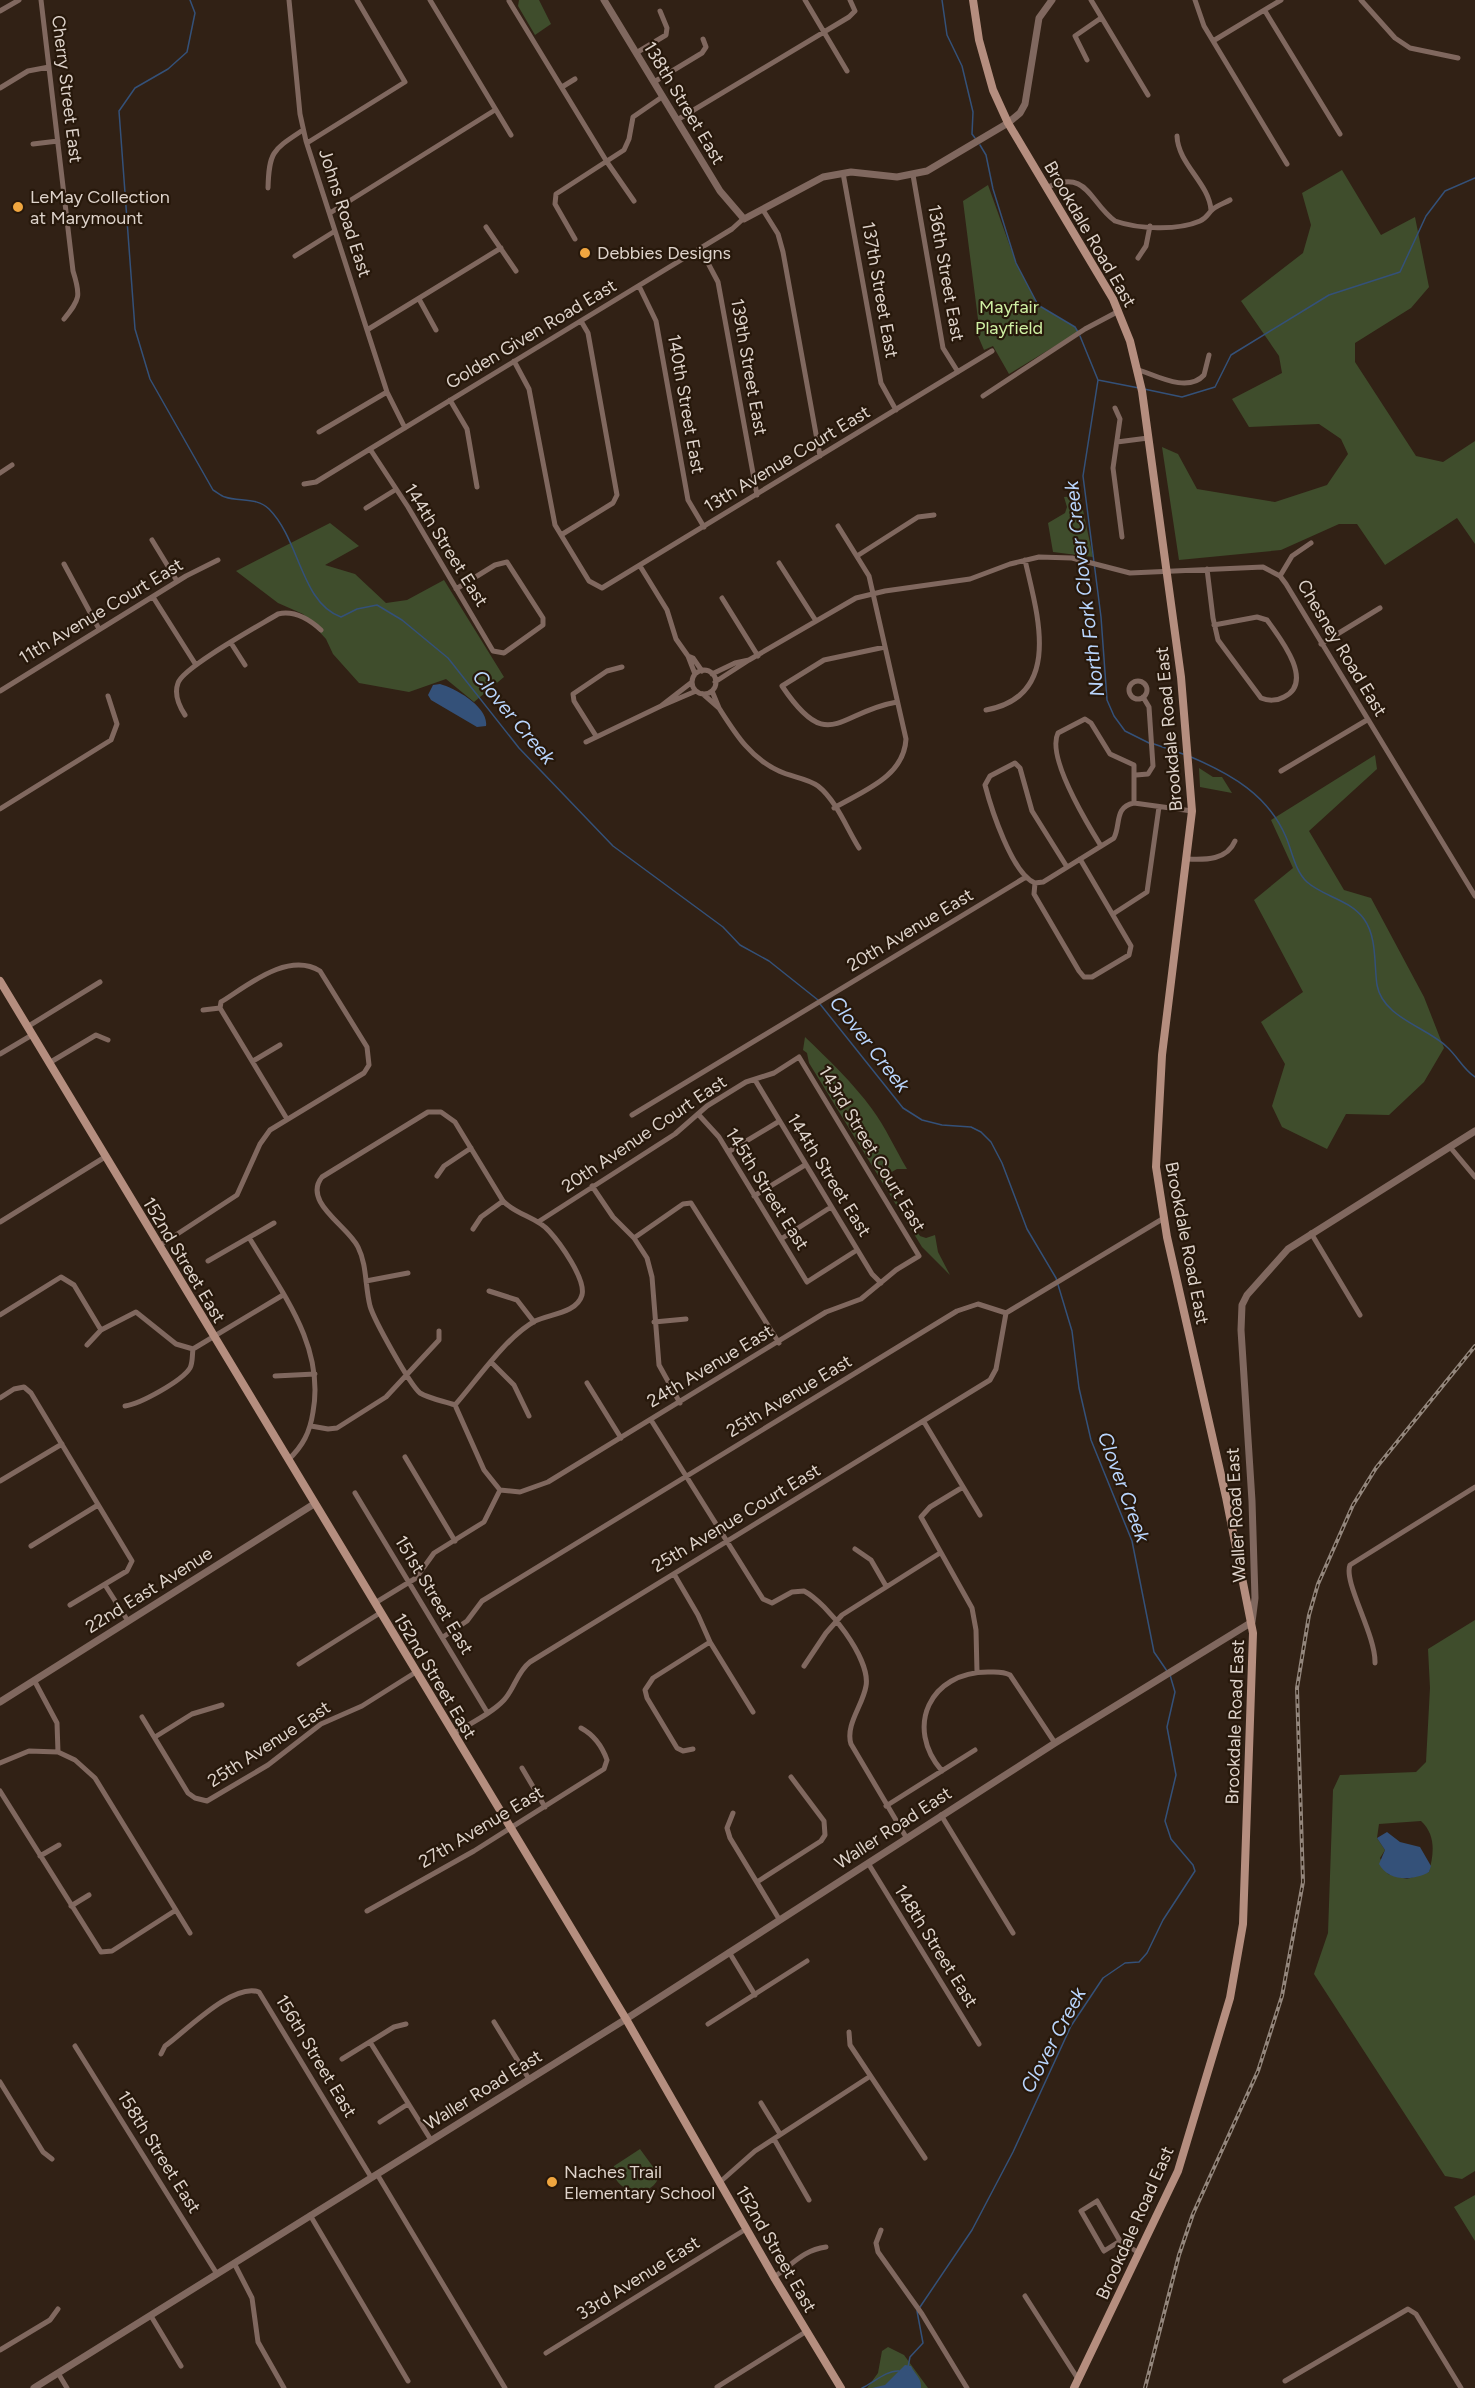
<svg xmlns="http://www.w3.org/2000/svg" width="1475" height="2388" font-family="Figtree,sans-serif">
<rect width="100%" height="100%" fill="#312115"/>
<!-- green -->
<path fill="#3f4d2c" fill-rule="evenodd" d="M 519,0 L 539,0 L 551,24 L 535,35 L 518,6 Z
M 1342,170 L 1381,235 L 1415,217 L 1429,287 L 1411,308 L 1355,343 L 1355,362 L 1416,456 L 1443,462 L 1475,441 L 1475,544 L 1457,518 L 1385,565 L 1357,524 L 1339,524 L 1281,550 L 1179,560 L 1162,447 L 1178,454 L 1197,489 L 1275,502 L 1327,485 L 1348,454 L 1341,439 L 1319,424 L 1249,427 L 1232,399 L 1282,373 L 1279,356 L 1241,301 L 1303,253 L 1311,225 L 1302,193 Z
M 988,185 L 1016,263 L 1038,305 L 1075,327 L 1078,332 L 1009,374 L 993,346 L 984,350 L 975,329 L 979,327 L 963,201 Z
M 1080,496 L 1093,557 L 1053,552 L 1048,523 L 1065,513 L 1067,507 L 1064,497 Z
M 330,523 L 359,546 L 325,565 L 355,574 L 386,603 L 407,600 L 444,580 L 504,677 L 474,702 L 446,679 L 409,692 L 359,683 L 333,654 L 326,639 L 303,614 L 278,603 L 236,571 Z
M 1375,755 L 1377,769 L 1309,831 L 1344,890 L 1371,898 L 1424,997 L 1444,1048 L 1424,1082 L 1389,1115 L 1346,1114 L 1327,1149 L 1282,1127 L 1272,1106 L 1285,1064 L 1261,1022 L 1303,992 L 1254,900 L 1293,868 L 1271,820 Z
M 1199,768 L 1213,777 L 1222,777 L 1232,793 L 1200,787 Z
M 805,1037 C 828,1059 853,1083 872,1109 C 886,1128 895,1149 907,1169 L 897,1169 L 888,1174 L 885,1184 L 920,1236 L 926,1238 L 935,1235 L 938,1252 L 950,1275 L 922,1247 L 809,1063 L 807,1053 L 803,1050 Z
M 1475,1620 L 1475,2171 L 1462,2179 L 1445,2176 L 1314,1974 L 1328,1933 L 1333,1790 L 1340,1775 L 1416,1772 L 1426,1762 L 1430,1688 L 1428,1649 ZM 1421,1821 C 1436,1835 1434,1853 1429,1872 L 1407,1879 L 1388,1874 L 1380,1858 L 1385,1850 L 1377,1838 L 1379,1824 Z
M 640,2149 L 659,2175 C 654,2201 610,2194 614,2166 Z
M 1475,2195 L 1475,2241 L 1454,2207 Z
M 888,2347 L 904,2355 L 928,2388 L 867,2388 L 878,2373 L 882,2351 Z"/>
<!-- water -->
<path fill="#345179" d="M 440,684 C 455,688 489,707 486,726 L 477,727 L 431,700 L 428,695 L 433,685 Z
M 1387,1832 L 1400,1842 L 1420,1847 L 1431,1866 L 1429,1872 C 1413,1881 1389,1882 1379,1864 L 1385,1850 L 1377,1838 Z
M 905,2365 L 911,2366 C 915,2375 922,2378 921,2388 L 872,2388 L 885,2385 Z"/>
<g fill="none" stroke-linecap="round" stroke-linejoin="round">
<!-- stream -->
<path stroke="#345179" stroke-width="1.5" d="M 190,0 L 195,13 L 187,52 L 168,69 L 135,88 L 119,111 L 135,329 L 150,379 L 213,490 C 217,492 221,496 225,497 C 239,502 257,497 269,509 C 300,540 301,603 341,617 L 357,609 L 377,605 L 402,620 L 448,658 L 519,748 L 613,846 L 723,927 L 740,945 L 769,961 L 818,1000
M 942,0 L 947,35 L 962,66 L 973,112 L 972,134 L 975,138
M 980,145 L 986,155 L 993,189 L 1016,263 L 1038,305 L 1075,327 L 1078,332
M 1080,336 L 1098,380 L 1083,476 L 1101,617 L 1107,700 L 1114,716 L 1125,731 L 1149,743
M 1098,380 L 1139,388
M 1144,389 L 1182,397 L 1215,387 L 1231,355 L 1329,295 L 1400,272 L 1426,216 L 1445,191 L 1475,178
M 1154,744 L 1183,754
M 1191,757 C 1231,774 1268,795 1286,837 C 1292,851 1295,871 1307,882 C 1324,897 1349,899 1364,919 C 1377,937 1374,964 1377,985 C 1383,1018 1427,1027 1447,1047 C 1458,1057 1463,1069 1475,1077
M 820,1004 L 903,1108 L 922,1120 L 942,1125 L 971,1127 L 981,1132 L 991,1142 L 1002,1163 L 1027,1229 L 1056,1278 L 1072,1331 L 1079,1388 L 1091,1440 L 1132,1541 L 1154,1652 L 1167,1671
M 920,2307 L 972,2230 L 1013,2152 L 1071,2026 L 1103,1978 L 1125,1963 L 1139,1962 L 1147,1953 L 1163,1920 L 1195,1871 L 1193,1865 L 1171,1839 L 1165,1821 L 1176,1775 L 1167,1727 L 1175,1692 L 1170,1675
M 908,2367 L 910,2357 L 923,2343 L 917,2311
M 862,2388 C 873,2383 887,2370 899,2371"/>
<!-- minor -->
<path stroke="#80685f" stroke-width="5" d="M 41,0 L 73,271 C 81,296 80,299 64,319
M 289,0 L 300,114 L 306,141 L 387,392 L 405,428
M 430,0 L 511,135
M 805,0 L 847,71
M 1091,0 L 1148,95
M 1195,0 L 1204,26 L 1287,164
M 1361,0 L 1395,38 L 1410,48 L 1458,58
M 509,1 L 607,162 L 634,201
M 0,11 L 19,0
M 1265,11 L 1340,134
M 1213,41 L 1281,0
M 636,53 L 666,35 L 667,28 L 660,11
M 1087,60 L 1075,36 L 1101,18
M 654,82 L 702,53 L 706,47 L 703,39
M 562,87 L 575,79
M 0,88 L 28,71 L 49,67
M 677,120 L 849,17 L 855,11 L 850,0
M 1177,136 C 1178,164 1209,183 1211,210
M 307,143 L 405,82 L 357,0
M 33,144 L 58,141
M 843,173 L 881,383 L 896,410
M 913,175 L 943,348 L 958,372
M 1048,187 C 1088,169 1089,202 1115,221 C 1138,229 1177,231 1200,221 C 1207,218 1208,213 1213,209 C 1218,205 1225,203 1230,200
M 268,188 C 269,151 273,150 303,130
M 763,210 L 778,234 L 783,252 L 820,456
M 330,213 L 495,110
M 486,227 L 516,271
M 575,239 L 555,204 L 556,194 L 624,150 L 629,139 L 633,117 L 662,97
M 700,248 L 718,282 L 757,495
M 295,256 L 335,231
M 1138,258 L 1146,246 L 1150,226
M 639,286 L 656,321 L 688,500 L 704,527
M 419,299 L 436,330
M 367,330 L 501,248
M 514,361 L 529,389 L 555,525 L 589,581 L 602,588 L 992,351
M 1139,370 C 1157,376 1188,393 1204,375 L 1209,355
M 983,396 L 1085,329 L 1119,311
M 450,400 L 467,429 L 477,487
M 1115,408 L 1120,419 L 1113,468 L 1122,537
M 319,432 L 387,392
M 1117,442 L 1148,438
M 370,449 L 408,507 L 493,651 L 504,653 L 543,625 L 543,618 L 507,562 L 495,565 L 456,589
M 0,473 L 12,465
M 304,484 L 316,482 L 370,449 L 732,229 L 743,219
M 366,508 L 395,490
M 561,535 L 613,503 L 617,495 L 588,333 L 581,321
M 152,540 L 177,581
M 857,556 L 918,517 L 934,515
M 779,563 L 816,621
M 64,564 L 99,629
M 640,566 L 667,610 L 676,639 L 688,656
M 1207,569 L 1213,618 L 1218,640 L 1261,698 C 1268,701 1277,701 1284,697 C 1315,682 1280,638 1267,620 L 1257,617 L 1214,625
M 1280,576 L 1292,556 L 1311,543
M 153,597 L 196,665
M 722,598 L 758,656
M 231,643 L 245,665
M 1321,644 L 1380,608
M 885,647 L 824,660 L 782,686 C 829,756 838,712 897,702
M 749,660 L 856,598 L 885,591 L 970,579 L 1010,564 L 1039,557 L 1072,558 L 1130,573 L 1263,567 L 1280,576 L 1286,584 L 1475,896
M692 682a12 12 0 1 1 24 0a12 12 0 1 1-24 0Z
M 695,674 L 688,656 L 693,658 L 702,671
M 712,674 L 735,663 L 749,660 L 715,682
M1129 690a9 9 0 1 1 18 0a9 9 0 1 1-18 0Z
M 692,682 L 661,706 L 696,691
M 0,691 L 186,576 L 218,560
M 703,694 L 719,708 L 712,691
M 719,708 C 735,733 750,758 779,771 C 791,777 807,778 818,786 C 836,800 847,829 859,848
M 986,710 C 1064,696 1037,613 1025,560
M 185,715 C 179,706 174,694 178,683 C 183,667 260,625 278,614 C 295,610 309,619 321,630
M 596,736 L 574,701 L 573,694 L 607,671 L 622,667
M 586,742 L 661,706
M 1281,771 L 1367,720
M 1136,775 L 1148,774 L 1153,766 L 1149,707 L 1143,697
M 834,808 C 863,791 904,777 906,739 L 869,576 L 838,526
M 0,809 L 111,740 L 117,724 L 108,696
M 1101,846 C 1088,825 1046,757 1058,733 L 1085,719 L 1091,723 L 1110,754 L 1134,765 L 1134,803
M 1187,859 C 1206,860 1227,860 1235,841
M 1067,867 L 1032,811 L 1020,768 L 1015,763 L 990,776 L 985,785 C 991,808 1012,874 1035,883 L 1043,882 L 1114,838 C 1121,824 1114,807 1134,803 L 1192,811
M 1035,883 L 1034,894 L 1079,971 L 1084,977 L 1092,977 L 1129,955 L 1131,946 L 1080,859
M 1113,914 L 1147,892 L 1159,807
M 220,1008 L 287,1119
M 203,1010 L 220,1008
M 27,1027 L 100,982
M 0,1054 L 32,1035
M 253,1061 L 280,1045
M 49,1063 L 96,1035 L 108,1040
M 755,1080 L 872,1274 L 881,1283
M 698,1114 L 719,1137 L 807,1282 L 857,1250
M 632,1115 L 1026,877
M 1450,1147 L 1475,1177
M 728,1152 L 778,1122
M 437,1176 L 444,1166 L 471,1148
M 592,1186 L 613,1217 L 634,1238 L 647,1258 L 652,1277 L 659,1365 L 680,1403
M 754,1196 L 805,1165
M 0,1222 L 105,1157
M 473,1229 L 481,1217 L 503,1201
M 1311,1233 L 1360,1315
M 634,1238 L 683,1204 L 691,1203 L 779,1343
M 250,1239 C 282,1293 325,1346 313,1412 C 310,1432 303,1446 288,1460
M 781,1239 L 831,1207
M 159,1246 L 237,1195 L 260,1144 L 270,1130 L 364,1073 L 369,1065 L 367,1047 L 320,971 C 288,951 247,986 221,1002 L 220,1008
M 208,1261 L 274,1223
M 366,1281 L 408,1273
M 489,1291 L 517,1300 L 534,1322
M 1006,1313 L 1164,1218
M 0,1315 L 61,1277 L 74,1285 L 101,1330
M 654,1322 L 686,1319
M 87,1345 L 101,1330 L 136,1312 L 176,1344 L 193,1349
M 193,1349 L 283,1295
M 492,1363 L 514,1385 L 529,1416
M 275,1376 L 315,1374
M 587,1383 L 621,1438
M 0,1398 L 14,1389 L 24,1387 L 31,1393 L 132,1561 L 127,1571 L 70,1605
M 455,1405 C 477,1380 506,1337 535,1321 C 550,1314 577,1313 582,1295 C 586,1279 560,1243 549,1231 C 537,1217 516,1215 503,1201 L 455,1122 L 441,1112 L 428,1112 L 322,1177 C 302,1202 348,1226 358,1247 C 367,1265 365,1286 370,1306 C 374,1320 410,1385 420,1393 C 430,1399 444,1401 455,1405 L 484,1470 L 500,1490 L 520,1492 L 548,1482 L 826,1312 L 861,1299 L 896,1270 L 919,1256 L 799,1057 L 774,1073 L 746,1082 L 707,1106 L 675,1134 L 538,1222
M 125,1406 C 140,1404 182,1381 190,1368 C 193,1362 192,1355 193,1349
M 651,1420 L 763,1599 L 772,1603 L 792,1592 L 804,1591 C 827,1603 871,1659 866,1686 C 863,1705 845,1725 851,1744 L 906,1837
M 924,1422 L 980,1515
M 311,1426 L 328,1429 L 337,1428 L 386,1397 L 439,1340 L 439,1331
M 405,1457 L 455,1541
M 0,1481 L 62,1444
M 963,1487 L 930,1507 L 921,1517 L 972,1608 L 976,1630 L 977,1672
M 355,1493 L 487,1712
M 31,1546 L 98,1505
M 855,1549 L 871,1560 L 886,1586
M 674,1574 L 698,1615 L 710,1642 L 753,1712
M 105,1585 L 128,1621
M 375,1603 L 416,1578 L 434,1553 L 484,1522 L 500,1490
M 443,1637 L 467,1621 L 482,1601 L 957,1311 L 978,1304 L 1006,1313
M 1375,1663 C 1376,1635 1343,1582 1350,1565 L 1475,1487
M 299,1664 L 380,1613
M 804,1666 L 826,1633 L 842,1615 L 940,1553
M 34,1680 L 57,1723 L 58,1752 L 75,1760 L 95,1778 L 190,1933
M 142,1717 L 188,1793 L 195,1798 L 207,1801 L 268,1765 L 321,1724 L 362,1706 L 416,1672
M 453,1734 C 469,1724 491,1714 504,1700 C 515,1688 517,1672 530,1662 L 990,1380 L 996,1369 L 1006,1313
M 155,1737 L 192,1714 L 222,1705
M 693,1749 L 683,1751 L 677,1748 L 647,1698 L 645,1690 L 653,1678 L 710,1642
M 0,1763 L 29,1751 L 58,1752
M 522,1768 L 545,1807
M 942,1771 C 904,1727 930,1672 988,1672 C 996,1672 1003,1671 1010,1675 L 1055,1743
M 0,1791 L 101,1952 L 112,1951 L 176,1910
M 886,1806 L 975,1750
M 733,1813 L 727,1828 L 730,1838 L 779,1919
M 941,1815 L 1013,1933
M 40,1856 L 59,1845
M 868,1863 L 979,2044
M 757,1882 L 821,1841 L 825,1835 L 824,1821 L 791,1777
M 71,1906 L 89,1895
M 367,1911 L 474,1851 L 604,1769 L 607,1760 C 602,1746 594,1735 581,1728
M 729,1952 L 755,1995
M 494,2022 L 529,2079
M 708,2024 L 807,1961
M 849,2032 L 850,2045 L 925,2158
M 370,2042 L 431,2140
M 75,2046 L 217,2274
M 161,2054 L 165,2046 C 185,2032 233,1982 259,1992 L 371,2177
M 342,2059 L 394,2027 L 406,2024
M 0,2082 L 43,2152 L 52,2159
M 761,2103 L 780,2134
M 380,2122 L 408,2104
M 774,2139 L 809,2200
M 377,2174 L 505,2388
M 720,2182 L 755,2151 L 869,2077
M 310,2215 L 408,2381
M 881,2230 L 876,2243 L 878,2252 L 922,2314 L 967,2388
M 1120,2241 L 1104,2251 L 1081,2211 L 1097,2201 L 1120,2241 L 1139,2253
M 234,2263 L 252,2298 L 258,2342 L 284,2388
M 774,2277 C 792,2265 803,2250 826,2247
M 1025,2296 L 1078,2379
M 151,2316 L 181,2366
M 0,2350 L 50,2320 L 58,2309
M 546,2353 L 746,2229
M 58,2373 L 67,2388
M 1285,2381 L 1408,2309 L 1416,2314 L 1461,2388
M 717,2387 L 807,2331"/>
<!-- tertiary -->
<path stroke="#80685f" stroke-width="7" d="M 604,0 L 720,191 L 744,219 L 823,177 L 851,172 L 897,177 L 927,171 L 1008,123 L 1020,113 L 1025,104 L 1039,18 L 1052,0
M 0,1702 L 314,1504
M 34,2388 L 626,2019 L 1055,1743 L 1252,1622 L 1255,1598 L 1252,1501 L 1241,1330 L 1242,1305 L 1247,1295 L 1288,1249 L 1475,1131"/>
<!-- secondary -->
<path stroke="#b58e7f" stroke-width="8" d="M 973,0 L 979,40 L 993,90 L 1008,123 L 1113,299 L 1130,341 L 1142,391 L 1181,677 L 1192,811 L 1162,1055 L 1156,1167 L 1167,1237 L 1226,1497 L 1253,1633 L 1243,1924 L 1230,1998 L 1178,2171 L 1074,2388
M 0,981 L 626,2019 L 775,2279 L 841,2388"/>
<defs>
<path id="rail" d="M 1145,2388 L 1179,2255 L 1193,2214 L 1258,2071 L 1282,1996 L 1303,1882 L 1297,1688 L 1309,1615 L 1318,1584 L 1353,1505 L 1376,1468 L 1475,1346"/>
</defs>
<!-- rail casing -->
<use href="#rail" stroke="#93867c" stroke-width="4"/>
<!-- rail -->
<use href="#rail" stroke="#27180b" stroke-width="1.5" stroke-dasharray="4.5" stroke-linecap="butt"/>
</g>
<!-- markers -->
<g fill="#f0a63f" stroke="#27180b" stroke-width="2">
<circle cx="18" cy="207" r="6"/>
<circle cx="585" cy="253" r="6"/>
<circle cx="552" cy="2182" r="6"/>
</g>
<g text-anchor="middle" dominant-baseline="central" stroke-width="4.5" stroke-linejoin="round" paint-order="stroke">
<!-- street labels -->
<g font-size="18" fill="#ded3cb" stroke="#27180b">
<text transform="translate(67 89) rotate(83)">Cherry Street East</text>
<text transform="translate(684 103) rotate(59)">138th Street East</text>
<text transform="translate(345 213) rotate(72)">Johns Road East</text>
<text transform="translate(1090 234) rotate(60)">Brookdale Road East</text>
<text transform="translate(946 273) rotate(80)">136th Street East</text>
<text transform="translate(880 290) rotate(80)">137th Street East</text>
<text transform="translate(531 334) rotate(-31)">Golden Given Road East</text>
<text transform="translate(749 367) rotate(80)">139th Street East</text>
<text transform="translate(686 404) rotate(80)">140th Street East</text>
<text transform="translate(787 459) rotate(-31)">13th Avenue Court East</text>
<text transform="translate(446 545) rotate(58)">144th Street East</text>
<text transform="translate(101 611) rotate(-31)">11th Avenue Court East</text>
<text transform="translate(1342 648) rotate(59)">Chesney Road East</text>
<text transform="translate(1169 729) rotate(-95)">Brookdale Road East</text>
<text transform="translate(910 930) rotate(-31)">20th Avenue East</text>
<text transform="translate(644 1134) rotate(-34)">20th Avenue Court East</text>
<text transform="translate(872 1149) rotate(59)">143rd Street Court East</text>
<text transform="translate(829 1175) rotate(58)">144th Street East</text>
<text transform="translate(767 1189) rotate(58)">145th Street East</text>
<text transform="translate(1187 1243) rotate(79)">Brookdale Road East</text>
<text transform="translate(184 1260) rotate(59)">152nd Street East</text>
<text transform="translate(710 1366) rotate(-31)">24th Avenue East</text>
<text transform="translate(789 1396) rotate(-31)">25th Avenue East</text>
<text transform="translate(1236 1515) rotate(-93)">Waller Road East</text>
<text transform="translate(736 1518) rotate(-31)">25th Avenue Court East</text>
<text transform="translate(149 1590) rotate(-32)">22nd East Avenue</text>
<text transform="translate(434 1595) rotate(59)">151st Street East</text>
<text transform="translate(435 1676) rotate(59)">152nd Street East</text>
<text transform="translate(1235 1722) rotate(-88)">Brookdale Road East</text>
<text transform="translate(269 1744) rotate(-33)">25th Avenue East</text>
<text transform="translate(481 1827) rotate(-31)">27th Avenue East</text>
<text transform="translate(893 1828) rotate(-33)">Waller Road East</text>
<text transform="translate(936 1946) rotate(58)">148th Street East</text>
<text transform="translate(316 2056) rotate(59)">156th Street East</text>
<text transform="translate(483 2090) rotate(-32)">Waller Road East</text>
<text transform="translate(159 2152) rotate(58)">158th Street East</text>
<text transform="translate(1135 2223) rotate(-66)">Brookdale Road East</text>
<text transform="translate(776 2249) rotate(60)">152nd Street East</text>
<text transform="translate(638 2278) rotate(-32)">33rd Avenue East</text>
</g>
<!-- poi labels -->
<g font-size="18" fill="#ded3cb" stroke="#27180b" text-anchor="start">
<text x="30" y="197">LeMay Collection<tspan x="30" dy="21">at Marymount</tspan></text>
<text x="597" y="253">Debbies Designs</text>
<text x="564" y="2172">Naches Trail<tspan x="564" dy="21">Elementary School</tspan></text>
</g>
<!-- park labels -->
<g font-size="18" fill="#d0f1a4" stroke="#27180b">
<text x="1009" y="307">Mayfair<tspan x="1009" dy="21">Playfield</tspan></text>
</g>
<!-- water labels -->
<g font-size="20" font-style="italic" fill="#b9d5fd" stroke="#27180b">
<text transform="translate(1084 589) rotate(-97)">North Fork Clover Creek</text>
<text transform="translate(514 717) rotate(50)">Clover Creek</text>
<text transform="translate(870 1044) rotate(52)">Clover Creek</text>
<text transform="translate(1124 1487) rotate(70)">Clover Creek</text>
<text transform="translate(1053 2040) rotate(-62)">Clover Creek</text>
</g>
</g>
</svg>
